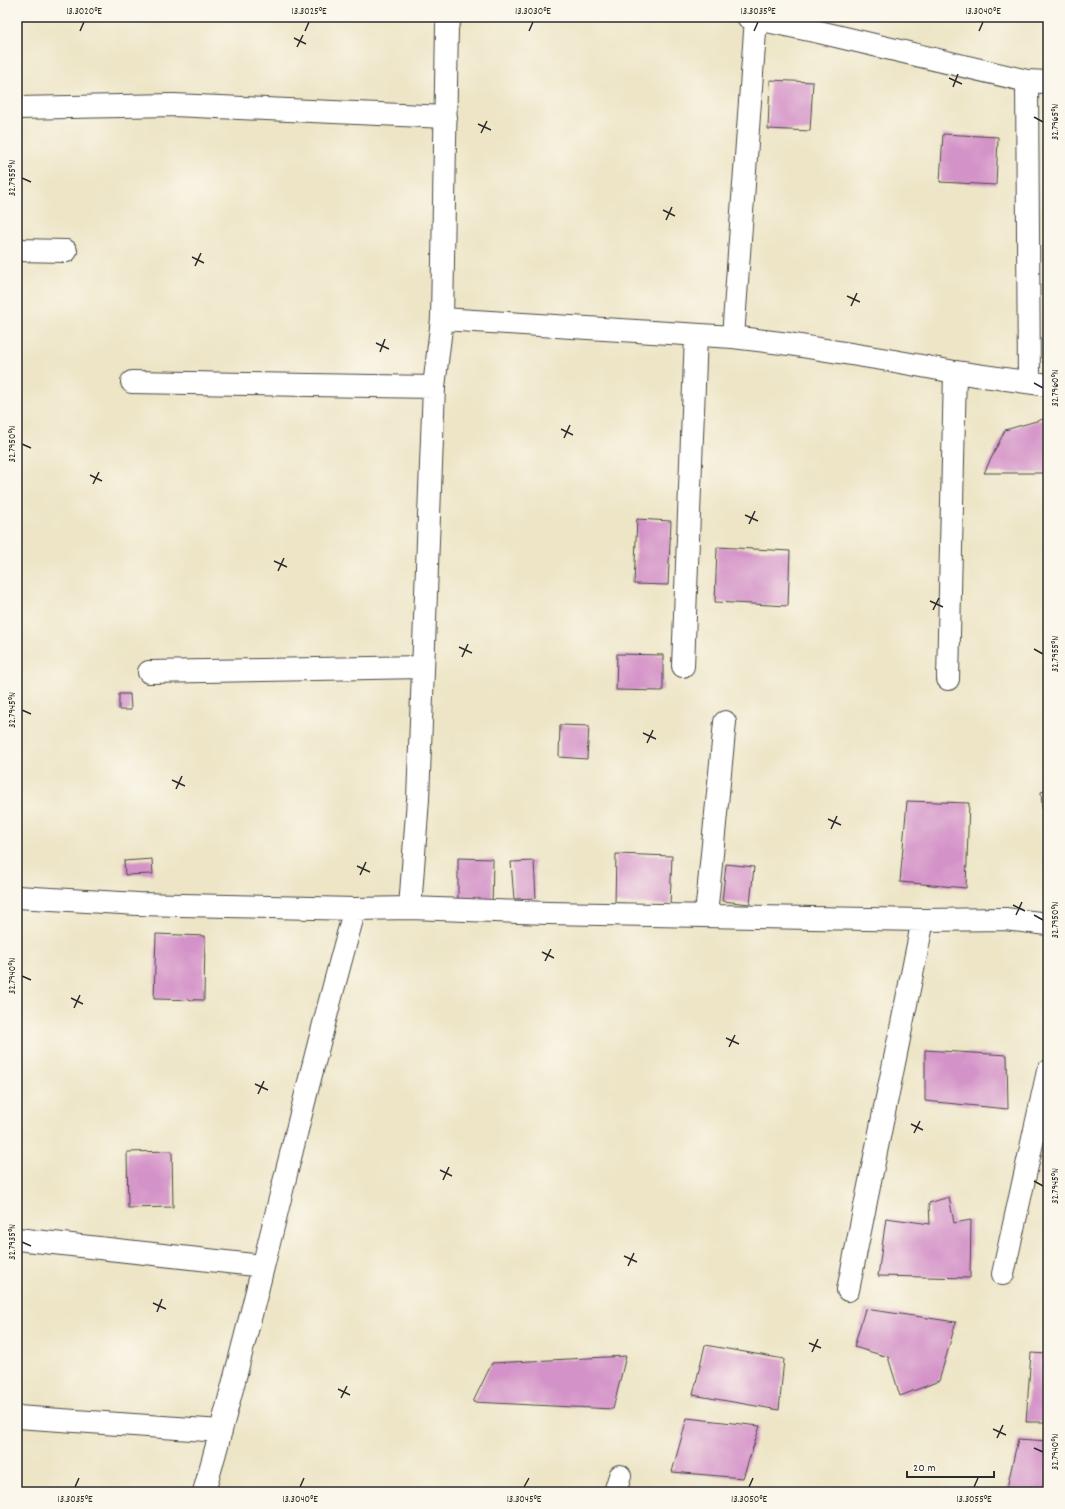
<svg xmlns="http://www.w3.org/2000/svg" width="1065" height="1509" font-family="Dekko,sans-serif">
<rect width="100%" height="100%" fill="#fbf7ec"/>
<filter id="ink" filterUnits="userSpaceOnUse"><feTurbulence type="fractalNoise" baseFrequency=".025" numOctaves="2"/><feDisplacementMap in="SourceGraphic" scale="8" xChannelSelector="R" yChannelSelector="G"/><feConvolveMatrix kernelMatrix="1 2 1 2 8 2 1 2 1" color-interpolation-filters="sRGB"/></filter>
<filter id="wash" filterUnits="userSpaceOnUse"><feTurbulence type="fractalNoise" baseFrequency=".012" numOctaves="4" result="noise"/><feDisplacementMap in="SourceGraphic" scale="16" xChannelSelector="R" yChannelSelector="G"/><feGaussianBlur stdDeviation="0.9" result="paint"/><feColorMatrix in="noise" values="0 0 0 0 0 0 0 0 0 0 0 0 0 0 0 0 0 1.4 0 .05"/><feComposite in="paint" operator="in"/></filter>
<g filter="url(#wash)">
<rect width="100%" height="100%" fill="#ede5c6"/>
<g id="blocks">
<!-- building -->
<path fill="#d493c8" d="M 770,80 L 813,82 L 810,131 L 768,129 Z
M 943,134 L 998,137 L 996,185 L 940,182 Z
M 1048,350 L 1048,364 L 1043,363 Z
M 1047,418 L 1048,473 L 984,473 L 1005,430 Z
M 637,519 L 671,521 L 668,585 L 634,584 Z
M 717,547 L 790,551 L 788,606 L 715,602 Z
M 617,654 L 663,655 L 663,691 L 616,690 Z
M 119,694 L 130,694 L 131,710 L 119,710 Z
M 560,725 L 589,726 L 587,759 L 559,757 Z
M 1048,790 L 1048,872 L 1047,872 L 1041,792 Z
M 907,801 L 969,803 L 966,888 L 900,882 Z
M 616,854 L 672,856 L 670,905 L 615,903 Z
M 458,858 L 493,859 L 492,908 L 458,907 Z
M 152,859 L 153,874 L 125,875 L 124,861 Z
M 534,861 L 536,898 L 514,899 L 511,862 Z
M 726,864 L 754,867 L 750,904 L 722,901 Z
M 156,934 L 205,936 L 204,1000 L 154,999 Z
M 925,1050 L 1007,1055 L 1008,1109 L 925,1101 Z
M 172,1151 L 173,1207 L 128,1208 L 127,1152 Z
M 949,1197 L 954,1223 L 971,1220 L 970,1278 L 878,1276 L 886,1218 L 930,1224 L 929,1203 Z
M 865,1309 L 956,1322 L 939,1381 L 900,1396 L 888,1357 L 854,1347 Z
M 705,1345 L 784,1359 L 779,1410 L 693,1395 Z
M 1031,1353 L 1048,1354 L 1048,1422 L 1026,1422 Z
M 626,1356 L 613,1409 L 473,1402 L 492,1363 Z
M 687,1418 L 760,1426 L 743,1478 L 672,1472 Z
M 1018,1439 L 1048,1441 L 1048,1492 L 1006,1492 Z"/>
</g>
</g>
<g filter="url(#ink)">
<use href="#blocks" fill-opacity="0" stroke="#484742" stroke-width="1"/>
<g fill="none" stroke-linecap="round" stroke-linejoin="round">
<defs>
<path id="minor" d="M 748,17 L 819,32 L 1027,81 L 1048,82
M 1027,81 L 1029,382
M 17,108 L 173,105 L 446,117
M 17,250 L 66,251
M 442,319 L 733,337 L 789,344 L 894,361 L 955,372 L 1048,385
M 733,337 L 756,18
M 132,382 L 434,387
M 683,666 L 696,335
M 149,672 L 423,667
M 948,679 L 955,372
M 17,897 L 138,904 L 355,909 L 410,908 L 548,913 L 923,920 L 1005,919 L 1048,924
M 410,908 L 418,799 L 434,387 L 442,319 L 447,26 L 451,17
M 706,915 L 725,722
M 17,1239 L 263,1266
M 1003,1274 L 1048,1071
M 848,1290 L 923,920
M 17,1417 L 221,1431
M 204,1492 C 259,1299 300,1102 355,909
M 615,1492 L 620,1476"/>
</defs>
<!-- minor casing -->
<use href="#minor" stroke="#484742" stroke-width="24"/>
<!-- minor -->
<use href="#minor" stroke="#fff" stroke-width="22"/>
</g>
</g>
<!-- ticks -->
<path fill="none" stroke="#2b2b2b" stroke-width="1.5" d="M 80,31 L 84,22M 305,31 L 309,22M 529,31 L 533,22M 754,31 L 758,22M 979,31 L 983,22M 294,38 L 306,44M 297,47 L 303,35M 949,78 L 962,84M 953,87 L 958,74M 1034,117 L 1043,122M 478,124 L 491,130M 481,133 L 487,121M 22,178 L 31,182M 663,210 L 675,216M 666,220 L 672,207M 192,257 L 204,263M 195,266 L 201,253M 847,296 L 860,302M 851,306 L 857,293M 376,343 L 389,349M 380,352 L 385,339M 1034,383 L 1043,388M 561,429 L 573,435M 564,438 L 570,425M 22,444 L 31,448M 90,475 L 102,481M 93,484 L 99,472M 745,515 L 758,521M 749,524 L 755,511M 274,561 L 287,567M 278,571 L 284,558M 930,601 L 943,607M 933,610 L 939,598M 459,647 L 472,653M 1034,649 L 1043,654M 462,657 L 468,644M 22,710 L 31,714M 643,733 L 656,739M 647,743 L 653,730M 172,780 L 185,786M 176,789 L 182,776M 828,819 L 841,825M 831,829 L 837,816M 357,866 L 370,872M 360,875 L 366,862M 1013,905 L 1025,911M 1016,915 L 1022,902M 1034,915 L 1043,920M 542,952 L 554,958M 545,961 L 551,949M 22,976 L 31,980M 71,998 L 83,1004M 74,1008 L 80,995M 726,1038 L 739,1044M 729,1047 L 735,1035M 255,1084 L 268,1090M 258,1094 L 264,1081M 911,1124 L 923,1130M 914,1133 L 920,1121M 440,1170 L 452,1176M 443,1180 L 449,1167M 1034,1181 L 1043,1186M 22,1242 L 31,1246M 624,1256 L 637,1262M 628,1266 L 634,1253M 153,1303 L 166,1309M 157,1312 L 162,1299M 809,1343 L 821,1348M 812,1352 L 818,1339M 338,1389 L 350,1395M 341,1398 L 347,1386M 993,1429 L 1006,1435M 997,1438 L 1003,1425M 1034,1448 L 1043,1452M 75,1487 L 79,1478M 300,1487 L 304,1478M 524,1487 L 529,1478M 749,1487 L 753,1478M 974,1487 L 978,1478"/>
<!-- margin -->
<rect width="1065" height="1509" fill="none" stroke="#fbf7ec" stroke-width="44"/>
<!-- scale -->
<path d="M907 1471v6h87v-6" fill="none" stroke="#2b2b2b" stroke-width="2"/>
<text x="913" y="1471" font-size="12" fill="#2b2b2b" stroke="#fbf7ec" stroke-width="3" paint-order="stroke">20 m</text>
<rect x="22" y="22" width="1021" height="1465" fill="none" stroke="#2b2b2b" stroke-width="1.5"/>
<g font-size="10" text-anchor="middle" fill="#2b2b2b">
<text x="84" y="14">13.3020°E</text>
<text x="309" y="14">13.3025°E</text>
<text x="533" y="14">13.3030°E</text>
<text x="758" y="14">13.3035°E</text>
<text x="983" y="14">13.3040°E</text>
<text transform="translate(1054 122) rotate(-90)" y="4">32.7965°N</text>
<text transform="translate(11 178) rotate(-90)" y="4">32.7955°N</text>
<text transform="translate(1054 388) rotate(-90)" y="4">32.7960°N</text>
<text transform="translate(11 444) rotate(-90)" y="4">32.7950°N</text>
<text transform="translate(1054 654) rotate(-90)" y="4">32.7955°N</text>
<text transform="translate(11 710) rotate(-90)" y="4">32.7945°N</text>
<text transform="translate(1054 920) rotate(-90)" y="4">32.7950°N</text>
<text transform="translate(11 976) rotate(-90)" y="4">32.7940°N</text>
<text transform="translate(1054 1186) rotate(-90)" y="4">32.7945°N</text>
<text transform="translate(11 1242) rotate(-90)" y="4">32.7935°N</text>
<text transform="translate(1054 1452) rotate(-90)" y="4">32.7940°N</text>
<text x="75" y="1502">13.3035°E</text>
<text x="300" y="1502">13.3040°E</text>
<text x="524" y="1502">13.3045°E</text>
<text x="749" y="1502">13.3050°E</text>
<text x="974" y="1502">13.3055°E</text>
</g>
</svg>
